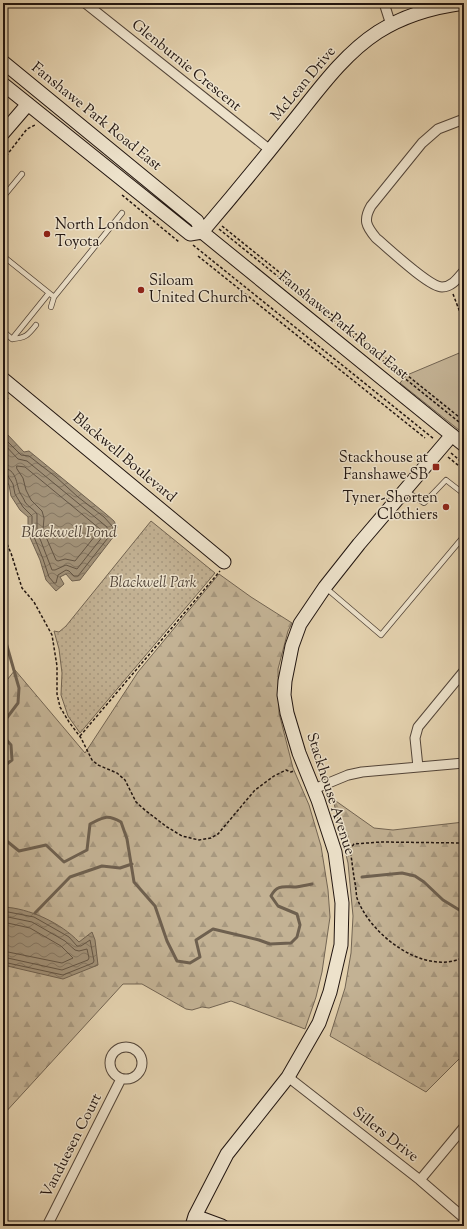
<svg xmlns="http://www.w3.org/2000/svg" width="467" height="1229" font-family="'Sorts Mill Goudy',serif">
<defs>
<pattern id="forest-firs" width="22" height="20" patternUnits="userSpaceOnUse"><rect width="22" height="20" fill="#c3b294"/><path d="M5 1l3.5 6h-7zM16 11l3.5 6h-7z" fill="#a7987f"/></pattern>
<pattern id="park-dots" width="8" height="8" patternUnits="userSpaceOnUse"><rect width="8" height="8" fill="#c3b294"/><path d="M2 2h.1M6 6h.1" fill="none" stroke="#a7987f" stroke-width="1.8" stroke-linecap="round"/></pattern>
<pattern id="water-waves" width="16" height="10" patternUnits="userSpaceOnUse"><rect width="16" height="10" fill="#a29279"/><path d="M0 5q4-4 8 0t8 0" fill="none" stroke="#847662"/></pattern>
</defs>
<rect width="100%" height="100%" fill="#e4d2af"/>
<filter id="stains"><feTurbulence type="fractalNoise" baseFrequency=".005" numOctaves="4"/><feColorMatrix values="0 0 0 0 .2 0 0 0 0 .09 0 0 0 0 .02 0 0 0 .5 -.17"/></filter>
<radialGradient id="worn" r=".72"><stop offset=".6" stop-color="#630" stop-opacity="0"/><stop offset="1" stop-color="#630" stop-opacity=".3"/></radialGradient>
<!-- grass -->
<path fill="#c3b294" stroke="#726452" d="M 464,351 L 464,434 L 400,383 L 407,375 Z"/>
<!-- forest -->
<path fill="url(#forest-firs)" stroke="#726452" d="M 219,574 L 251,597 L 292,623 L 288,631 L 278,669 L 279,713 L 293,768 L 309,805 L 321,846 L 328,890 L 330,917 L 322,972 L 316,997 L 305,1029 L 231,1001 L 209,1008 L 202,1007 L 192,1010 L 186,1009 L 142,984 L 123,984 L 3,1115 L 3,685 L 15,670 L 85,753 L 138,672 Z
M 333,799 L 374,828 L 393,830 L 464,822 L 464,1050 L 460,1058 L 426,1092 L 330,1036 L 345,988 L 351,953 L 353,916 L 348,863 Z"/>
<!-- park -->
<path fill="url(#park-dots)" stroke="#726452" d="M 151,521 L 215,573 L 80,733 L 68,716 L 61,695 L 62,673 L 59,649 L 54,631 L 59,632 L 66,626 Z"/>
<!-- water -->
<path fill="url(#water-waves)" stroke="#6e604f" d="M 3,433 L 7,434 L 24,452 L 29,451 L 106,514 L 114,521 L 117,527 L 114,536 L 80,580 L 72,581 L 66,574 L 60,577 L 64,584 L 56,591 L 46,580 L 40,560 L 28,533 L 28,517 L 20,510 L 11,496 L 9,485 L 3,475 Z
M 3,907 C 29,908 61,923 79,942 L 92,932 L 95,940 L 98,965 L 63,979 L 3,965 Z"/>
<g fill="none" stroke-linecap="round" stroke-linejoin="round">
<!-- shore -->
<path stroke="#625444" stroke-width="1" d="M 3,437 L 21,455 L 29,456 L 56,477 L 78,497 L 104,517 L 113,527 L 111,534 L 78,576 L 74,576 L 69,571 L 66,570 L 58,575 L 56,583 L 54,583 L 49,577 L 43,559 L 32,532 L 32,516 L 23,507 L 15,494 L 13,484 L 8,476 L 3,473
M 3,443 L 18,459 L 27,461 L 107,527 L 107,531 L 77,569 L 66,565 L 55,570 L 52,570 L 37,531 L 37,514 C 34,509 28,507 25,502 C 24,499 22,496 20,493 C 16,484 17,469 3,468
M 17,466 L 25,467 L 100,529 L 99,531 L 75,561 L 65,559 L 58,561 L 56,560 L 43,530 L 44,518 L 42,511 L 31,500 L 26,490 L 23,478 L 17,469 Z
M 3,911 L 34,917 L 69,937 L 77,946 L 81,946 L 90,940 L 94,961 L 93,963 L 63,975 L 3,962
M 3,916 L 32,922 L 65,941 L 75,950 L 79,951 L 87,949 L 89,958 L 88,960 L 62,970 L 3,957
M 3,922 L 30,928 L 61,946 L 73,958 L 62,963 L 3,951"/>
<!-- stream -->
<path stroke="#6e604f" stroke-width="3" d="M 3,632 L 19,688 L 18,703 L 3,723
M 3,736 L 11,745 L 12,760 L 3,767
M 3,838 L 19,851 L 46,845 L 64,862 L 87,850 L 90,824 C 104,817 107,814 121,822 L 127,839 L 134,882 L 155,906 L 167,941 L 177,961 L 190,963 L 200,957 L 196,940 L 213,929 L 259,940 L 270,944 L 291,943 L 297,937 L 300,925 L 297,914 L 278,906 L 271,896 C 277,884 284,887 296,887 C 302,886 307,885 312,884
M 362,877 L 402,873 L 415,876 L 424,882 L 443,900 L 461,911 L 464,910
M 35,913 L 70,877 L 102,866 L 120,868 L 132,864"/>
<defs>
<path id="lane" d="M 3,197 L 22,174
M 3,256 L 54,297
M 51,307 L 54,297 L 122,213
M 3,331 L 12,339 C 26,338 28,335 36,325
M 12,339 L 49,293
M 406,491 L 424,503 L 446,480 L 464,494
M 326,588 L 381,635 L 464,536"/>
<path id="street" d="M 85,3 L 270,150
M 384,3 L 391,25
M 464,119 L 438,129 L 422,143 L 371,206 C 363,220 366,226 376,238 C 387,247 429,287 442,287 C 452,287 458,278 464,271
M 418,767 L 415,738 L 418,727 L 464,671
M 314,789 L 348,775 L 362,772 L 464,763
M110 1063a16 16 0 1 1 32 0a16 16 0 1 1-32 0Z
M 288,1077 L 420,1180 L 464,1218
M 420,1180 L 464,1127
M 47,1226 L 121,1079"/>
<path id="secondary" d="M 3,62 L 197,221 L 202,232 L 464,445
M 3,84 L 190,234 L 202,232
M 3,133 L 28,104
M 202,232 C 231,198 259,164 287,129 C 315,95 341,56 378,32 C 403,16 434,7 464,3
M 3,379 L 224,562
M 195,1216 L 222,1226
M 192,1226 L 195,1216 L 227,1154 L 288,1077 L 319,1023 L 330,992 L 341,945 L 342,903 L 335,852 L 318,800 L 299,753 L 287,713 L 284,695 L 285,681 L 292,646 L 300,624 L 325,587 L 359,544 L 452,435"/>
</defs>
<!-- lane casing -->
<use href="#lane" stroke="#524438" stroke-width="6"/>
<!-- street casing -->
<use href="#street" stroke="#524438" stroke-width="11"/>
<!-- secondary casing -->
<use href="#secondary" stroke="#211510" stroke-width="15"/>
<!-- path -->
<path stroke="#211510" stroke-width="1.5" stroke-dasharray="3 2" stroke-linecap="butt" d="M 3,160 L 27,129 L 35,125
M 122,195 L 179,242
M 222,226 L 464,421
M 219,229 L 464,426
M 193,245 L 434,439
M 198,256 L 425,438
M 453,294 L 464,323
M 3,365 L 7,368
M 3,403 L 8,398
M 451,453 L 464,464
M 448,457 L 464,470
M 3,535 L 11,553 L 22,588 L 34,602 L 52,635 L 57,666 L 57,694 L 60,707 L 69,722 L 81,738 L 92,760 L 98,765 L 117,773 L 125,780 L 136,802 L 146,811 L 167,827 L 182,836 L 199,840 L 211,838 L 218,834 L 255,790 L 274,776 L 286,770 L 291,772 L 294,771
M 80,736 L 220,571
M 464,843 L 381,842 L 354,844 L 350,849 C 352,861 353,872 355,883 C 356,888 356,893 357,898 C 370,935 425,977 464,957"/>
<!-- lane -->
<use href="#lane" stroke="#ede2cb" stroke-width="4.5"/>
<!-- street -->
<use href="#street" stroke="#ede2cb" stroke-width="9"/>
<!-- secondary -->
<use href="#secondary" stroke="#ede2cb" stroke-width="13"/>
</g>
<!-- markers -->
<g fill="#8f2418" stroke="#ede2cb" stroke-width="1.5">
<circle cx="47" cy="234" r="4"/>
<circle cx="141" cy="290" r="4"/>
<rect x="432" y="463" width="8" height="8" rx="2"/>
<circle cx="446" cy="507" r="4"/>
</g>
<g text-anchor="middle" dominant-baseline="central" stroke-width="3" stroke-linejoin="round" paint-order="stroke">
<!-- street labels -->
<g font-size="15" fill="#211510" stroke="#ede2cb">
<text transform="translate(186 66) rotate(39)">Glenburnie Crescent</text>
<text transform="translate(304 84) rotate(-50)">McLean Drive</text>
<text transform="translate(96 117) rotate(39)">Fanshawe Park Road East</text>
<text transform="translate(343 326) rotate(39)">Fanshawe Park Road East</text>
<text transform="translate(124 458) rotate(40)">Blackwell Boulevard</text>
<text transform="translate(330 794) rotate(72)">Stackhouse Avenue</text>
<text transform="translate(385 1135) rotate(38)">Sillers Drive</text>
<text transform="translate(72 1146) rotate(-63)">Vanduesen Court</text>
</g>
<!-- poi labels -->
<g font-size="15" fill="#211510" stroke="#ede2cb" text-anchor="start">
<text x="55" y="225">North London<tspan x="55" dy="17">Toyota</tspan></text>
<text x="149" y="281">Siloam<tspan x="149" dy="17">United Church</tspan></text>
<text x="428" y="458" text-anchor="end">Stackhouse at<tspan x="428" dy="17">Fanshawe SB</tspan></text>
<text x="438" y="498" text-anchor="end">Tyner-Shorten<tspan x="438" dy="17">Clothiers</tspan></text>
</g>
<!-- park labels -->
<g font-size="15" font-style="italic" fill="#524438" stroke="#ede2cb">
<text x="153" y="583">Blackwell Park</text>
</g>
<!-- water labels -->
<g font-size="16" font-style="italic" fill="#55473a" stroke="#ede2cb">
<text x="69" y="533">Blackwell Pond</text>
</g>
</g>
<!-- margin -->
<rect width="467" height="1229" fill="none" stroke="#e4d2af" stroke-width="16"/>
<rect x="4" y="4" width="459" height="1221" fill="none" stroke="#211510" stroke-width="2"/>
<rect x="8" y="8" width="451" height="1213" fill="none" stroke="#211510"/>
<rect width="100%" height="100%" filter="url(#stains)"/>
<rect width="100%" height="100%" fill="url(#worn)"/>
</svg>
